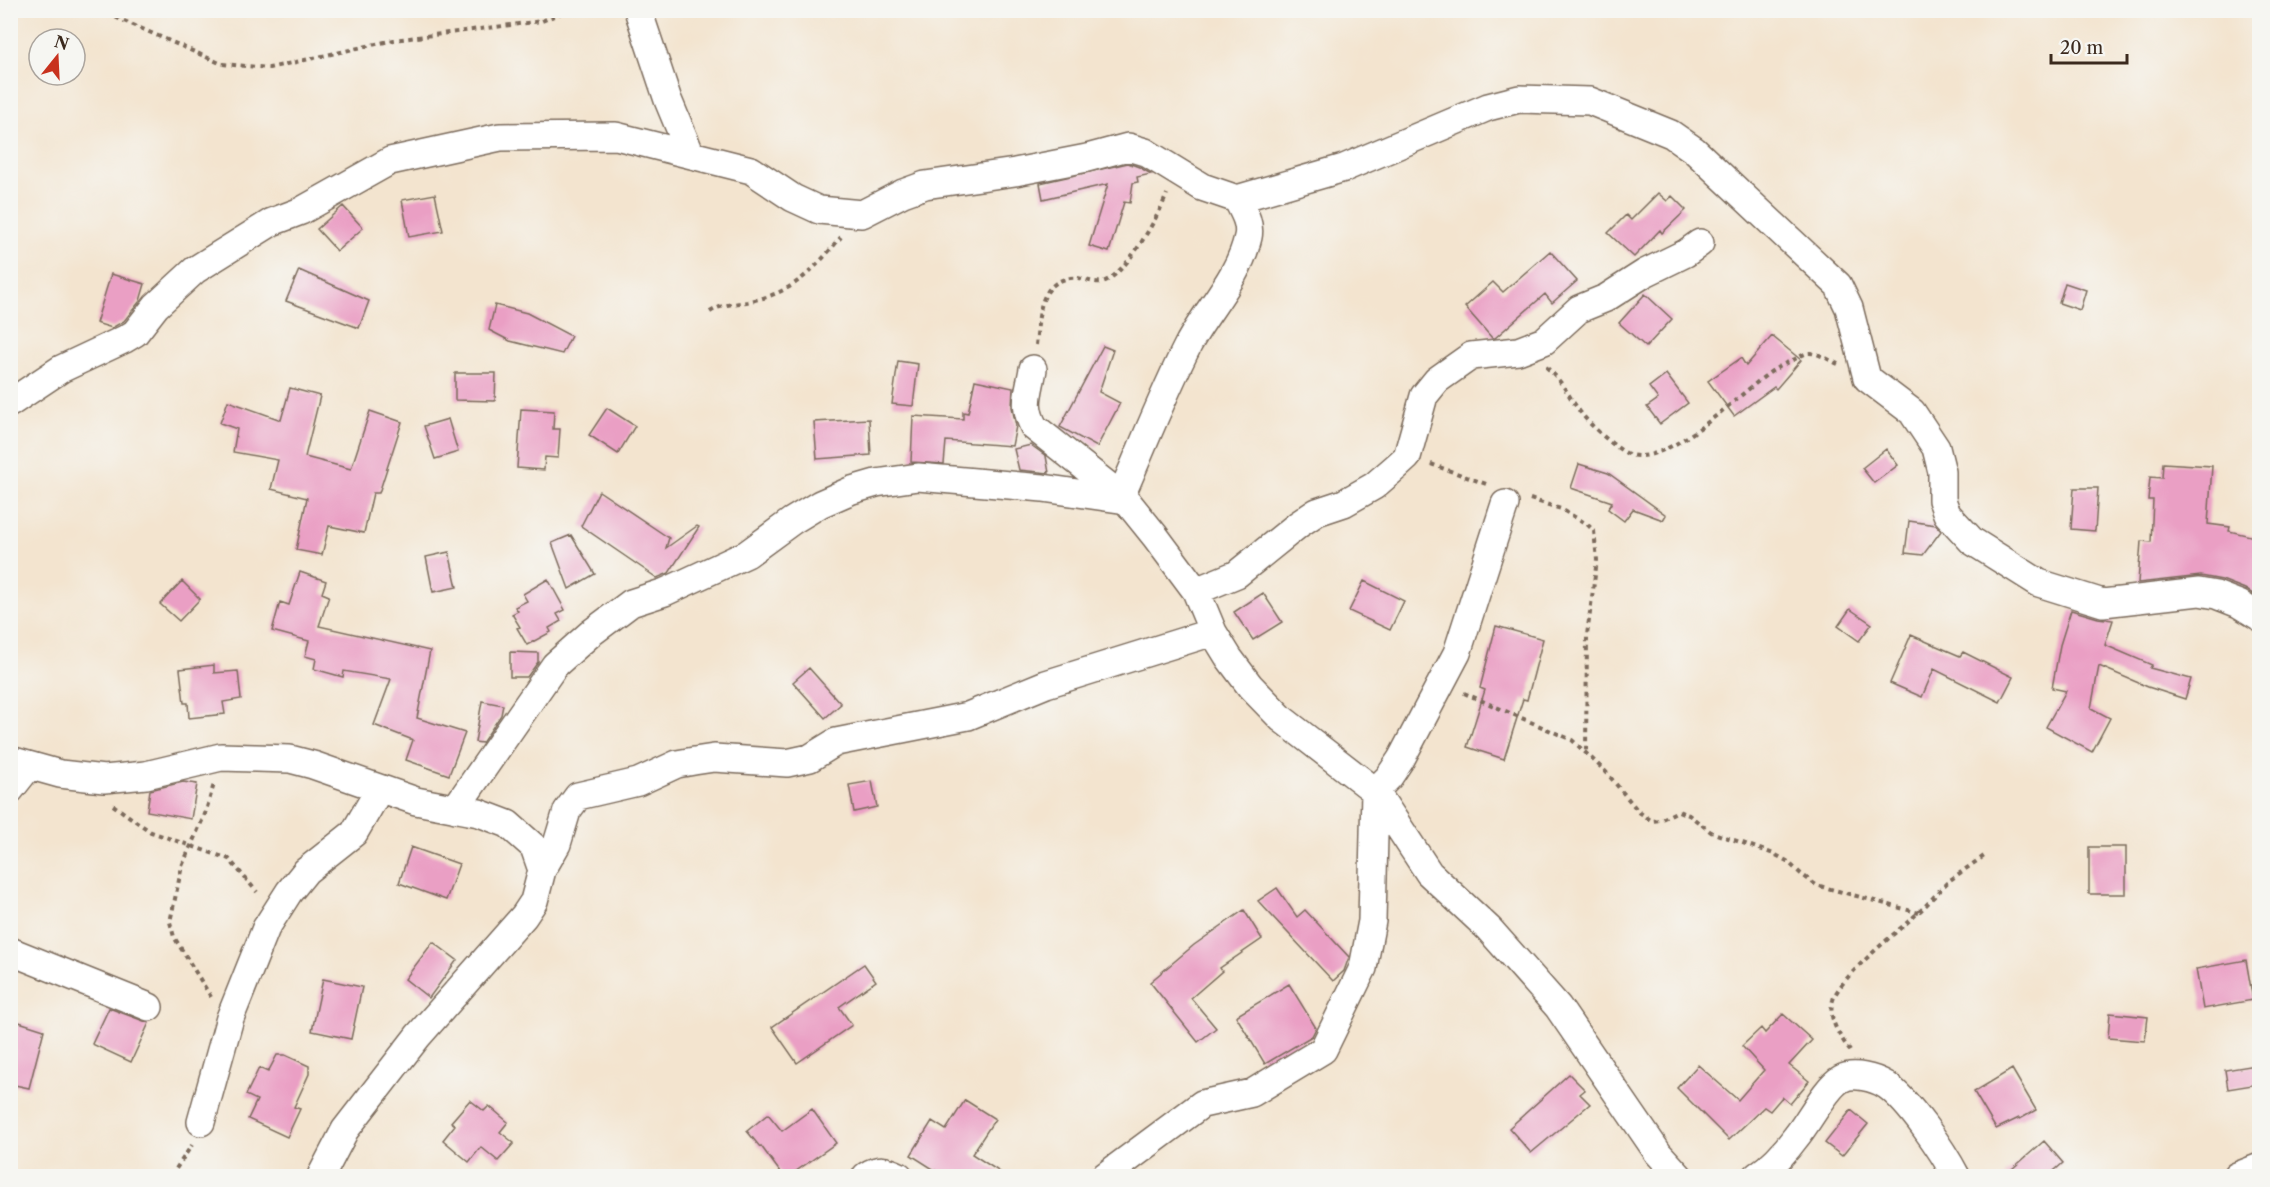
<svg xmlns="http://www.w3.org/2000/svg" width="2270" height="1187" font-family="'Libre Caslon Text',serif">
<rect width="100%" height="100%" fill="#f6f6f2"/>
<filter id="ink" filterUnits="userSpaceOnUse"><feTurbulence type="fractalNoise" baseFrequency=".0167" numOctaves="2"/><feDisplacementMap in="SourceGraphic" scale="12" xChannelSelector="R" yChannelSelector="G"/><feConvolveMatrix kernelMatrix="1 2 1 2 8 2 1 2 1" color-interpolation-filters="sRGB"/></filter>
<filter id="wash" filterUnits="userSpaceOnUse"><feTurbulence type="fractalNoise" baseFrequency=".008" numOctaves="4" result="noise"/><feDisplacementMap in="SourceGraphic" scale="24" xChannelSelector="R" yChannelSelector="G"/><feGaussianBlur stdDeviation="1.35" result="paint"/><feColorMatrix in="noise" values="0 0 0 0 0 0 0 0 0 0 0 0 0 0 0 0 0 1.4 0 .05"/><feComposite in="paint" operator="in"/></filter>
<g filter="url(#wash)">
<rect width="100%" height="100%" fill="#f3e4cf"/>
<g id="blocks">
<!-- building -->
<path fill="#ea9fc4" d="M 1128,163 L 1139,167 L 1151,174 L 1137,177 L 1138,182 L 1133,183 L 1130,203 L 1124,202 L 1109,252 L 1089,246 L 1108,184 L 1043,199 L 1040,183 Z
M 1658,193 L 1667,201 L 1672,196 L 1686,210 L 1662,233 L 1660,230 L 1634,257 L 1608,233 L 1626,215 L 1631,220 Z
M 435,194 L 443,231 L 409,237 L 402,200 Z
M 343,206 L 363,228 L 337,251 L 317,229 Z
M 1550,251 L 1577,281 L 1552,303 L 1545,294 L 1495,338 L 1492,338 L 1465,307 L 1493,282 L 1503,292 Z
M 299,270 L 369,301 L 359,328 L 286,301 Z
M 111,274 L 145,284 L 140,301 L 124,321 L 112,328 L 96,323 Z
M 2065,283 L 2086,290 L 2080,310 L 2059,303 Z
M 1645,294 L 1672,319 L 1646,347 L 1619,323 Z
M 495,305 L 527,313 L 571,336 L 562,354 L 510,341 L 489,330 Z
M 1772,336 L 1801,360 L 1776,389 L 1774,387 L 1734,416 L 1708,381 L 1741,358 L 1746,366 Z
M 1103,346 L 1113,350 L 1099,392 L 1120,403 L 1097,447 L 1060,427 Z
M 898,361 L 918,364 L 913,406 L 892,404 Z
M 455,373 L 496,373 L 495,401 L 455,400 Z
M 1666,374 L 1688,403 L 1660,424 L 1647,407 L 1658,399 L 1649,387 Z
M 975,380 L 1013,388 L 1012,407 L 1016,426 L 1012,446 L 946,441 L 944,464 L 911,462 L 913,416 L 963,419 L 963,412 L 968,413 Z
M 290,388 L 320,396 L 305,457 L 351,469 L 370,411 L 402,422 L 379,493 L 373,493 L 364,533 L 329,526 L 322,555 L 296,550 L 307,498 L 271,489 L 278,460 L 233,452 L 237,429 L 220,423 L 228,401 L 281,420 Z
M 607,408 L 635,426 L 618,454 L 589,435 Z
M 521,409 L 554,411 L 553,429 L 560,429 L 558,458 L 545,457 L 544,470 L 517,468 Z
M 448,419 L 458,452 L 435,459 L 424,426 Z
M 869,419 L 871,455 L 817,459 L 814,422 Z
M 1031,445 L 1046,456 L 1049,473 L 1019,470 L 1014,449 Z
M 1886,449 L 1898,465 L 1874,483 L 1862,468 Z
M 2163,463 L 2212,466 L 2208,524 L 2230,527 L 2229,531 L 2259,538 L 2259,598 L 2245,589 L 2222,580 L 2201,576 L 2138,583 L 2141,541 L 2151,542 L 2153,500 L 2148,500 L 2150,477 L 2162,478 Z
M 1579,464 L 1608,473 L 1666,515 L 1663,520 L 1633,509 L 1624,521 L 1608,509 L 1612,502 L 1571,488 Z
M 2074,488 L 2098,488 L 2095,531 L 2071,529 Z
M 599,491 L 669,538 L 666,548 L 697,526 L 699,527 L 669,573 L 657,578 L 581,526 Z
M 1909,521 L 1936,525 L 1941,531 L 1923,555 L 1905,553 Z
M 571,535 L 595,574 L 569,589 L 552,543 Z
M 449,552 L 457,587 L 433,592 L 426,557 Z
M 300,572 L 326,581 L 322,593 L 329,596 L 319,626 L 430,651 L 417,718 L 465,733 L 449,775 L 406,760 L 413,740 L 374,725 L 391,679 L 344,671 L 343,677 L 314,669 L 316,659 L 305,656 L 309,641 L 272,631 L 280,602 L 289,605 Z
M 548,579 L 565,610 L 557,614 L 561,621 L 549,628 L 551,632 L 527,645 L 517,628 L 520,627 L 512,614 L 518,611 L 515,607 L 527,601 L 523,594 Z
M 182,581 L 200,599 L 179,621 L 160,604 Z
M 1364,581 L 1404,601 L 1390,630 L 1349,611 Z
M 1263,593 L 1282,622 L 1253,640 L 1234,612 Z
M 1850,609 L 1872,624 L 1859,641 L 1838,626 Z
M 2071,610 L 2098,618 L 2113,620 L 2105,645 L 2152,665 L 2150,668 L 2191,679 L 2185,699 L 2148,687 L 2099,666 L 2091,708 L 2110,718 L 2092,752 L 2046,727 L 2066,691 L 2052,688 L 2060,645 Z
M 1496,626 L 1543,639 L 1527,700 L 1523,699 L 1504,759 L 1467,747 L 1485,690 L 1480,688 Z
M 1911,635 L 1960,656 L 1963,652 L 2013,677 L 2000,702 L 1934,669 L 1922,697 L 1890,683 Z
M 510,652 L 538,653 L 538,662 L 527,677 L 510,677 Z
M 214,665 L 214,673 L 238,671 L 241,699 L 223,702 L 225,714 L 189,718 L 188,703 L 184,703 L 180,669 Z
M 809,668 L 841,704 L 825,718 L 793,682 Z
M 482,701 L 503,705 L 501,715 L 482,743 L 475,742 Z
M 872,781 L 877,807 L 854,812 L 849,785 Z
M 183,782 L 197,784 L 191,819 L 147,811 L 150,790 Z
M 411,847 L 459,864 L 446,900 L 399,883 Z
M 2089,847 L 2126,847 L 2126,894 L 2089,894 Z
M 1277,888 L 1297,917 L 1305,910 L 1349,957 L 1344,971 L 1333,981 L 1258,901 Z
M 1244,910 L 1262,939 L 1220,968 L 1222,971 L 1191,998 L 1216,1028 L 1198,1042 L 1150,982 L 1194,945 Z
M 433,942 L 457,960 L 429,998 L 405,979 Z
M 2246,960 L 2253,1000 L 2203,1009 L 2196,969 Z
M 864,964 L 876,981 L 839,1007 L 852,1025 L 797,1063 L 772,1027 Z
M 323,979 L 362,987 L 351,1039 L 312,1031 Z
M 1289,984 L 1316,1028 L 1312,1036 L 1265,1064 L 1236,1016 Z
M 109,1008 L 149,1023 L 131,1062 L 92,1044 Z
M 2110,1013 L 2148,1017 L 2145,1041 L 2108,1038 Z
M 1783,1014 L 1812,1040 L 1789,1065 L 1809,1081 L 1790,1104 L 1782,1097 L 1770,1111 L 1764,1107 L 1729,1140 L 1677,1088 L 1698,1065 L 1738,1100 L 1764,1070 L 1742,1046 L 1761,1028 L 1765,1033 Z
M 19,1022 L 44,1030 L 29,1088 L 10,1084 L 10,1047 Z
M 277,1055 L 285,1055 L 309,1066 L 309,1074 L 294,1107 L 300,1109 L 287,1137 L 248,1119 L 257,1100 L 246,1095 L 259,1068 L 268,1072 Z
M 2256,1065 L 2259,1084 L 2228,1089 L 2225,1070 Z
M 2012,1069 L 2036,1110 L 2020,1119 L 2019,1118 L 1996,1129 L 1974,1092 Z
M 1569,1074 L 1585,1090 L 1580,1094 L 1590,1104 L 1531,1153 L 1509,1128 Z
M 470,1100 L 484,1111 L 489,1106 L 508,1122 L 500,1132 L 514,1143 L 498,1161 L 481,1147 L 469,1162 L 443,1140 L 455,1125 L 451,1122 Z
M 965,1100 L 995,1119 L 972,1154 L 1006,1176 L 944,1176 L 911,1155 L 932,1121 L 946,1130 Z
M 812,1109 L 836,1143 L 789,1176 L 783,1176 L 761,1146 L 760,1147 L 747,1131 L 768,1114 L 782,1131 Z
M 1851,1110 L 1868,1124 L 1842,1156 L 1825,1143 Z
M 2044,1141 L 2063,1163 L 2048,1176 L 2004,1176 Z"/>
</g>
</g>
<g filter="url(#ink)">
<use href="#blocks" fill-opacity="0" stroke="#7b6b5c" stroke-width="1.5"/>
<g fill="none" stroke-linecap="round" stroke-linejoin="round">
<defs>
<path id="minor" d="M 638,10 L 668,100 L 690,153
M 1033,369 C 1029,394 1022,404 1034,427 L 1125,499
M 10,403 L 61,369 L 125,339 L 135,333 L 156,306 L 195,270 L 272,222 L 301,211 L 390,161 L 500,137 L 616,136 L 751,170 L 793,198 L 819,210 L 862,214 L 903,193 L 925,185 L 1015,172 L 1087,158 L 1128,147 L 1145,152 L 1202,187 L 1237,199 L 1344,168 L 1488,107 L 1519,99 L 1590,101 L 1671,134 L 1694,150 L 1838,285 L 1849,308 L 1867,378 L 1912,412 L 1936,448 L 1942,472 L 1942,500 L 1947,514 L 1972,541 L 2039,583 L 2103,603 L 2199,592 L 2216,595 L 2239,604 L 2260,617
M 1121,496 C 1143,446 1163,394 1188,345 C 1207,309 1239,278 1248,237 C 1251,223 1243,211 1237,199
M 1196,591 L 1237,574 L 1299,524 L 1317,512 L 1344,503 L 1374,486 L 1396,467 L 1407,457 L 1424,396 L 1437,380 L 1471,356 L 1518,351 L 1544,341 L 1579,309 L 1606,298 L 1645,273 L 1686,253 L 1700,243
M 10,760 L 60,774 L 104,779 L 146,775 L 221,757 L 290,759 L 313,765 L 416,801 L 479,813 L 508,824 L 534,847 L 542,870 L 534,901 L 524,916 L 418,1036 L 345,1130 L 321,1176
M 10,790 L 29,766
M 455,809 L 555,665 L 591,633 L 631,603 L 665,592 L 747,554 L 792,521 L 820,504 L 852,490 L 876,483 L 918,477 L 1043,488 L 1126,500 L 1155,536 L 1196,591 L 1213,632 L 1229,658 L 1250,686 L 1282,719 L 1375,791 L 1429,873 L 1489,929 L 1558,1007 L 1658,1153 L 1679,1176
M 542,870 L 557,844 L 567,811 L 578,796 L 638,782 L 677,764 L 694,761 L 714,758 L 787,763 L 810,758 L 836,742 L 968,716 L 1046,684 L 1213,632
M 10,951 L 149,1007
M 201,1122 L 230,1018 L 266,928 L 289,892 L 306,871 L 354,833 L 379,790
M 866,1176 C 878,1168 886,1169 899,1176
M 1105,1176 L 1202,1104 L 1252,1093 L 1323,1050 L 1363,968 L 1372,921 L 1375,791 L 1389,777 L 1401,759 L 1457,653 L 1505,504
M 1757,1176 C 1772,1166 1785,1152 1796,1137 C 1808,1123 1826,1087 1841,1079 C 1853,1072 1875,1078 1886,1085 C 1909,1101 1943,1151 1956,1176
M 2237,1176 L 2260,1167"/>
</defs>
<!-- minor casing -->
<use href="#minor" stroke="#7b6b5c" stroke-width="30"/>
<!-- path -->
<path stroke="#7b6b5c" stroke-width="4" stroke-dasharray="4.5 4.5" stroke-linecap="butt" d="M 99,10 L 222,64 L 269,68 L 394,40 L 542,21 L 568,10
M 710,312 C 725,302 738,305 755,300 C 796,291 815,268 841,237
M 1036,345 C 1039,320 1037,283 1070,278 C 1080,276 1092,284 1102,282 C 1125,277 1159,215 1167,194
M 1546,367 C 1563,381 1568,396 1581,413 C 1590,425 1613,446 1626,453 C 1664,473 1743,389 1775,369 C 1781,365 1788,362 1795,359 C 1799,357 1804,354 1808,353 C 1817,352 1829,360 1838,364
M 1431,464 L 1489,485
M 1530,499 L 1561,509 L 1587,524 L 1594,531 L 1597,560 L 1587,635 L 1586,753
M 1464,693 L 1572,740 L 1606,772 L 1639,812 L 1652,821 L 1660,820 L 1678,811 L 1689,815 L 1711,832 L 1774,854 L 1787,861 L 1801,874 L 1816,885 L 1919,913
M 113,805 L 151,832 L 229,859 L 257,892
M 211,997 L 174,937 L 170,922 L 182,866 L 205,814 L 214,784
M 1850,1051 C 1840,1036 1827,1019 1833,1000 C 1840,976 1900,930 1920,911 C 1930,902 1939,890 1949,881 C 1961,872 1974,863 1987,854
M 171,1176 L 192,1145"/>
<!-- minor -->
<use href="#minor" stroke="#fff" stroke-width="27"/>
</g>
</g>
<!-- margin -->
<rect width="2270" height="1187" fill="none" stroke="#f6f6f2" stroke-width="36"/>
<!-- north arrow -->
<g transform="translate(57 57) rotate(18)"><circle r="28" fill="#f6f6f2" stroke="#aba49d" stroke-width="1.5"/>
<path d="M0-4.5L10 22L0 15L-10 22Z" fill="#c8321e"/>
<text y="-9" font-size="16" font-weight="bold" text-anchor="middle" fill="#3b2a1e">N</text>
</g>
<!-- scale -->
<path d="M2051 54v9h76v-9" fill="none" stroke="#3b2a1e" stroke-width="3"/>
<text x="2060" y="54" font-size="18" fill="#3b2a1e" stroke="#f6f6f2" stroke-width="4.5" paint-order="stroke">20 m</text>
</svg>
